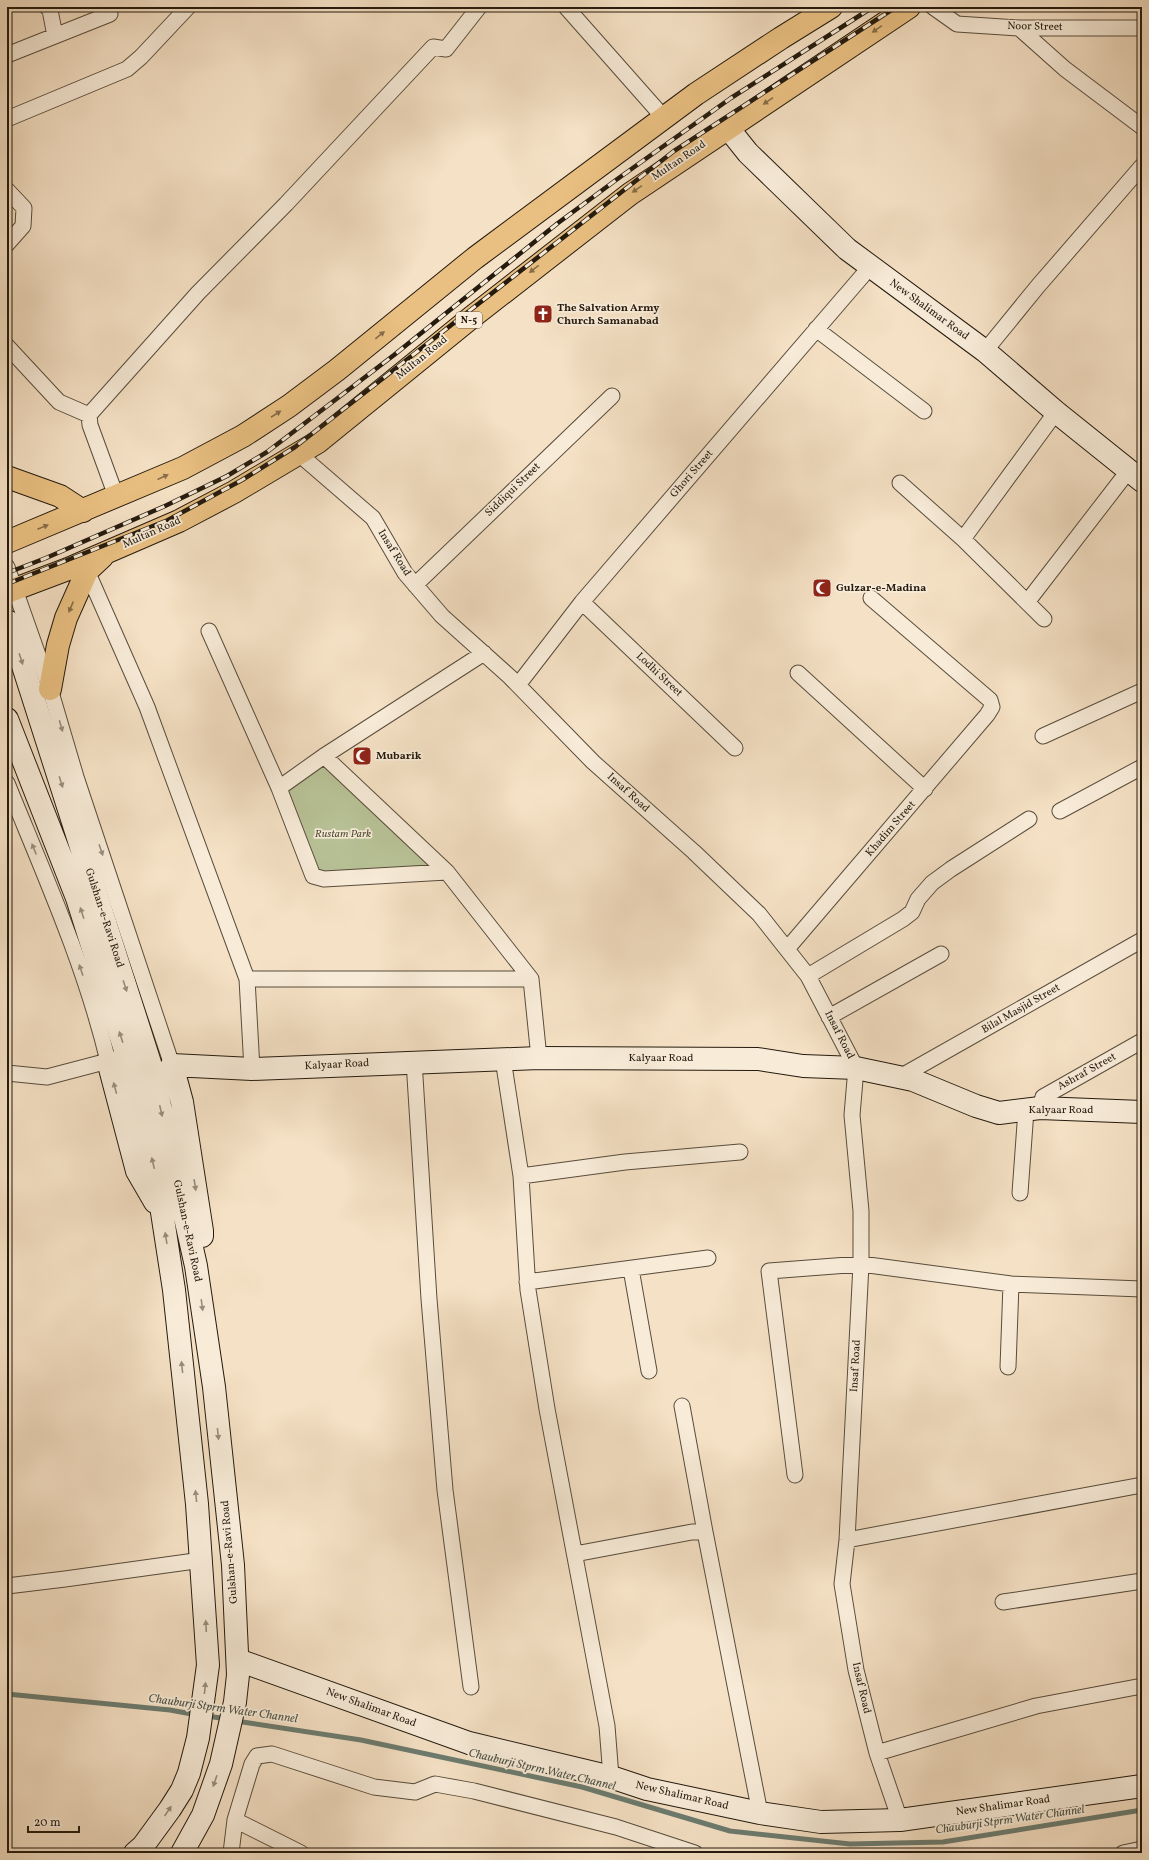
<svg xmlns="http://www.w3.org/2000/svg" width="1149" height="1860" font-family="Vollkorn,serif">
<rect width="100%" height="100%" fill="#f5e1c5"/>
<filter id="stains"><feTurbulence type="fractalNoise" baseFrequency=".005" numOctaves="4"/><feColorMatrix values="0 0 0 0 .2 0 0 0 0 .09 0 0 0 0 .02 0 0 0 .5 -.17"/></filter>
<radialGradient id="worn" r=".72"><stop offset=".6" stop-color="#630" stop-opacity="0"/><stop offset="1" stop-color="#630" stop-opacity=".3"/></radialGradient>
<!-- green -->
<path fill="#b8c397" stroke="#6e6e52" d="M 327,759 L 447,872 L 313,876 L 279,788 Z"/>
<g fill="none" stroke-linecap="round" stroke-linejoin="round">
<!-- stream -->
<path stroke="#6c7c70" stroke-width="5" d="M 7,1694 L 170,1710 L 197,1715
M 207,1716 L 227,1719
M 236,1721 L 361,1740 L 582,1787 L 730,1831 L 850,1844 L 943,1842 L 1142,1810"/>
<defs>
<path id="street" d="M 47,7 L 50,10 L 55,36
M 566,7 L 665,119
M 933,7 L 957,24 L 1019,28 L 1142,28
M 1019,28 L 1065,69 L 1142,127
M 7,55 L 110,14
M 7,119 L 127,69 L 141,57 L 188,7
M 7,190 L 24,208 L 23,226 L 7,244
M 816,329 L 924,411
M 7,346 L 59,402 L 89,415
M 985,351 L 1038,286 L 1142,166
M 299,454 L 373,518 L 405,573 L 442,616 L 510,677 L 593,762 L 694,852 L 759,914 L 808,976 L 856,1068 L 852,1115 L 861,1211 L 861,1264 L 847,1540 L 842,1584 L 856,1670 L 877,1753 L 900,1820
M 900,483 L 963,539 L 1044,619
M 116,496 L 90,425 L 89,415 L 198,293 L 286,204 L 433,47 L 446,49 L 479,7
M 963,539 L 1056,412
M 7,567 L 50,689 L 76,777 L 172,1065
M 87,571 L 147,707 L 247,979 L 531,979
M 415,585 L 612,396
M 1028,601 L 1129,470
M 582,602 L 735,748
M 209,631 L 279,788 L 313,876 L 324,879 L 447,872
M 798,673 L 925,789
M 518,685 L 582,602 L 870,267
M 1043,736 L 1142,691
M 324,756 L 447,872 L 531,979 L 539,1058
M 7,783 C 44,874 85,965 108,1061 L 47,1077 L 7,1073
M 279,788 L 324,756 L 484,653
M 1060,811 L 1142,767
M 787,949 L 987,715 L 992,707 L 990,700 L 871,598
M 808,976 L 903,919 L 912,912 L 918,899 L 932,883 L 951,869 L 1029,819
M 247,979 L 252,1069
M 829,1017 L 941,954
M 503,1059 L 521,1176 L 528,1290 L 547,1409 L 607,1726 L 611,1777
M 414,1061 L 429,1299 L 445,1490 L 471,1687
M 900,1077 L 1142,940
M 1040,1108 L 1043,1097 L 1142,1041
M 521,1176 L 625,1162 L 740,1152
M 1020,1193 L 1026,1110
M 631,1269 L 649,1371
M 527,1282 L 708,1258
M 1008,1367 L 1011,1284
M 682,1406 L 705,1532
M 795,1475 L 769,1271 L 861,1264 L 1011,1284 L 1142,1289
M 847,1540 L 1142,1485
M 575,1554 L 692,1532 L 705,1532 L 760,1813
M 7,1586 L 65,1579 L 202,1560
M 1003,1602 L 1142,1581
M 877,1753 L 1036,1706 L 1142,1686
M 235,1820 L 301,1853
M 231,1853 L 235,1820 L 252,1764 L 257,1756 L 272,1754 L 374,1787 L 415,1792 L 435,1784 L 474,1791 L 616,1827 L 695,1853
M 1123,1853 L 1142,1849"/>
<path id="secondary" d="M 728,128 L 748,153 L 847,249 L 985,351 L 1056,412 L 1142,481
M 9,622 L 151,1066 L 196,1266 L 214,1387 L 233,1565 L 238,1675 L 235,1702 L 221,1764 L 203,1815 L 182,1853
M 7,719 L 77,898 L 131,1069 L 157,1180 L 174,1290 L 197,1504 L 208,1665 L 198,1738 L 189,1773 L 182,1790 L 170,1809 L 143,1846 L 135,1853
M 108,1061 L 137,1171 L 155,1202
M 202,1236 L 202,1231 L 182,1102 L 172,1065 L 252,1069 L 539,1058 L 758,1059 L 803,1066 L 856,1068 L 913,1080 L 976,1106 L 999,1113 L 1040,1108 L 1142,1112
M 238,1660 L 469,1743 L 611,1777 L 647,1789 L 760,1813 L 821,1822 L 900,1820 L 1142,1786"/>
<path id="primary" d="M 7,477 L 60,496 L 83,511
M 7,542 L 183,468 L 243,436 L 289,406 L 337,370 L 475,258 L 696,94 L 781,38 L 831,7
M 7,592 L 68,569 L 179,521 L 234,492 L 318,442 L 472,317 L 630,194 L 909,7
M 50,689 L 58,645 L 66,618 L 87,571 L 102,557"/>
</defs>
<!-- street casing -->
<use href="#street" stroke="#584c3c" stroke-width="17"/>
<!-- secondary casing -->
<use href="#secondary" stroke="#241a0e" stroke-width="24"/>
<!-- primary casing -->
<use href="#primary" stroke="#241a0e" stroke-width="24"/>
<!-- street -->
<use href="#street" stroke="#f8ecd9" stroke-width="15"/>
<!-- secondary -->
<use href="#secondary" stroke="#f8ecd9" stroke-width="22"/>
<!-- primary -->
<use href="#primary" stroke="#eac082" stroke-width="22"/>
<defs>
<path id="rail" d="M 7,573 L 46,558 L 165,506 L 227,476 L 267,452 L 394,355 L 558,223 L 616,180 L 731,98 L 873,7
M 7,584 L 168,520 L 242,480 L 295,447 L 674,151 L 896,7"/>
</defs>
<!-- rail casing -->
<use href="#rail" stroke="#241a0e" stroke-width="4.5"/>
<!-- rail -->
<use href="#rail" stroke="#f8ecd9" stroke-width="3" stroke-dasharray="9" stroke-linecap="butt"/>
</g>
<!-- one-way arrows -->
<defs><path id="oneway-solid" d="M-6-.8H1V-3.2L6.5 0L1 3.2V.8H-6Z"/></defs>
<g fill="#876d48">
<use href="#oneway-solid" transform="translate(877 29) rotate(146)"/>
<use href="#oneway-solid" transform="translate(768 101) rotate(146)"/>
<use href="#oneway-solid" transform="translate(637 189) rotate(146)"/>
<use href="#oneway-solid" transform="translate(534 269) rotate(142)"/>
<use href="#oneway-solid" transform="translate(380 335) rotate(-39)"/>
<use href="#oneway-solid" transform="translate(276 414) rotate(-33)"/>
<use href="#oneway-solid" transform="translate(163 477) rotate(-24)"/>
<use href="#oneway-solid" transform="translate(43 527) rotate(-22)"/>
<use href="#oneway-solid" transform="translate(71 607) rotate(113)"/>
</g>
<g fill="#998e7e">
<use href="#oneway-solid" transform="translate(21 659) rotate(72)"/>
<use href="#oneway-solid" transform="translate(61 726) rotate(74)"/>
<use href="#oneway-solid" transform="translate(61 782) rotate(72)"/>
<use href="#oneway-solid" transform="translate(34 849) rotate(-112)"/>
<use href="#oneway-solid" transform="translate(101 850) rotate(71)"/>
<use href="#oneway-solid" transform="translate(82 913) rotate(-108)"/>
<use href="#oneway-solid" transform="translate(81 970) rotate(-109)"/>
<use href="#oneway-solid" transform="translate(125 986) rotate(72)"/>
<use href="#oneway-solid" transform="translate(121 1037) rotate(-108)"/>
<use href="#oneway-solid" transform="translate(115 1088) rotate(-105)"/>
<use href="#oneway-solid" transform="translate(161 1111) rotate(77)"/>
<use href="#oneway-solid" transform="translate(153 1163) rotate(-103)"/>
<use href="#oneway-solid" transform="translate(195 1185) rotate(81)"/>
<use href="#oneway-solid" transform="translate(166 1238) rotate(-99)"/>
<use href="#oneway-solid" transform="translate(202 1305) rotate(82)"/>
<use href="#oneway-solid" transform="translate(182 1367) rotate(-96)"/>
<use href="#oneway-solid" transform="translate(218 1434) rotate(84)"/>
<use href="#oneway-solid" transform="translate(196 1496) rotate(-96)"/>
<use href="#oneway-solid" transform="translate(206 1626) rotate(-93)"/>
<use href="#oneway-solid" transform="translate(205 1688) rotate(-84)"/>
<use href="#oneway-solid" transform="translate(215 1781) rotate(109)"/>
<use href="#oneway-solid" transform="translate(168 1811) rotate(-56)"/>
</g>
<!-- icons -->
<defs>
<symbol id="church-square" viewBox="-11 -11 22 22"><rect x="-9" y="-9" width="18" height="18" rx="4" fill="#8f2418" stroke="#f8ecd9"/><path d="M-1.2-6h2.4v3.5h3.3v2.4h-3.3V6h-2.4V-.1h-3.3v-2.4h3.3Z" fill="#fff"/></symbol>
<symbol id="mosque-square" viewBox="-11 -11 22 22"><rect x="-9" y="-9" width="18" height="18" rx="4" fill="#8f2418" stroke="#f8ecd9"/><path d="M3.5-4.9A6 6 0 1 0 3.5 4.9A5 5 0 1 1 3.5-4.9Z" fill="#fff"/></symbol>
</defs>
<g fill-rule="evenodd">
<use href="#church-square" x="532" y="303" width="22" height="22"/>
<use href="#mosque-square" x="811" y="577" width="22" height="22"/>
<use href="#mosque-square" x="351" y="745" width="22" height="22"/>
</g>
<g text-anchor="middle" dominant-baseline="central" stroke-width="3.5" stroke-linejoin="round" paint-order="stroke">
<!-- shield labels -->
<rect fill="#f8ecd9" stroke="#64594b" stroke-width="1" x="456" y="312" width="26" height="16" rx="3"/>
<g font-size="10" font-weight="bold" fill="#241a0e">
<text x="469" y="320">N-5</text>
</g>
<!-- street labels -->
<g font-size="11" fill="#241a0e" stroke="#f8ecd9">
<text transform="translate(1035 27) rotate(1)">Noor Street</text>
<text transform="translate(679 161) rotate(-34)">Multan Road</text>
<text transform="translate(929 310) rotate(36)">New Shalimar Road</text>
<text transform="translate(422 358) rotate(-39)">Multan Road</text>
<text transform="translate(692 474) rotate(-49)">Ghori Street</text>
<text transform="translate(513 490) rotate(-44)">Siddiqui Street</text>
<text transform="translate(152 533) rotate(-24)">Multan Road</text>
<text transform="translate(394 553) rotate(58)">Insaf Road</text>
<text transform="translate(659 675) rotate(43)">Lodhi Street</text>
<text transform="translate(628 793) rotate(42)">Insaf Road</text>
<text transform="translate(891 829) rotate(-49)">Khadim Street</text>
<text transform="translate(104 918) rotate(72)">Gulshan-e-Ravi Road</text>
<text transform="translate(1021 1009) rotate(-30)">Bilal Masjid Street</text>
<text transform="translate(839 1035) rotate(63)">Insaf Road</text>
<text x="661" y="1058">Kalyaar Road</text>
<text transform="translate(337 1065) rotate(-3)">Kalyaar Road</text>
<text transform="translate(1087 1072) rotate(-29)">Ashraf Street</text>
<text x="1061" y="1110">Kalyaar Road</text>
<text transform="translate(187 1231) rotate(78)">Gulshan-e-Ravi Road</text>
<text transform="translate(856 1366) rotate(-87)">Insaf Road</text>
<text transform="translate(230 1552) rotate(-95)">Gulshan-e-Ravi Road</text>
<text transform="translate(861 1688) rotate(77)">Insaf Road</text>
<text transform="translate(371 1708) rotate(20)">New Shalimar Road</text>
<text transform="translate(682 1796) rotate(13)">New Shalimar Road</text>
<text transform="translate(1003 1806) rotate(-8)">New Shalimar Road</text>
</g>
<!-- poi labels -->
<g font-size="11" font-weight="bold" fill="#241a0e" stroke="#f8ecd9" text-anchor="start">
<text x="557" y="308">The Salvation Army<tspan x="557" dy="13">Church Samanabad</tspan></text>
<text x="836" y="588">Gulzar-e-Madina</text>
<text x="376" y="756">Mubarik</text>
</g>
<!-- park labels -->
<g font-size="11" font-style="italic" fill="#504d37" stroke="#f8ecd9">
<text x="343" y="834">Rustam Park</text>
</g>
<!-- water labels -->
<g font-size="12" font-style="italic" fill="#4e5347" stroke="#f8ecd9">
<text transform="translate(223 1709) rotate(8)">Chauburji Stprm Water Channel</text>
<text transform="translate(542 1770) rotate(13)">Chauburji Stprm Water Channel</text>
<text transform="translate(1010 1820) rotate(-8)">Chauburji Stprm Water Channel</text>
</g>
</g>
<!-- margin -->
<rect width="1149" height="1860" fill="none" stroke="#f5e1c5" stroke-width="24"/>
<rect x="8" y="8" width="1133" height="1844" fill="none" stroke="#241a0e" stroke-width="2"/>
<rect x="12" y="12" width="1125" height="1836" fill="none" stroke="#241a0e"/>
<!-- scale -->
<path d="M28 1826v6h51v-6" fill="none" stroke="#241a0e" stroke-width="2"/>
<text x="34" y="1826" font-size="12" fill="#241a0e" stroke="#f8ecd9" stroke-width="3" paint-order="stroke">20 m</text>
<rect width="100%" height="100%" filter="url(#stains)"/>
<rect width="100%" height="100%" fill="url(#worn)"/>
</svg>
